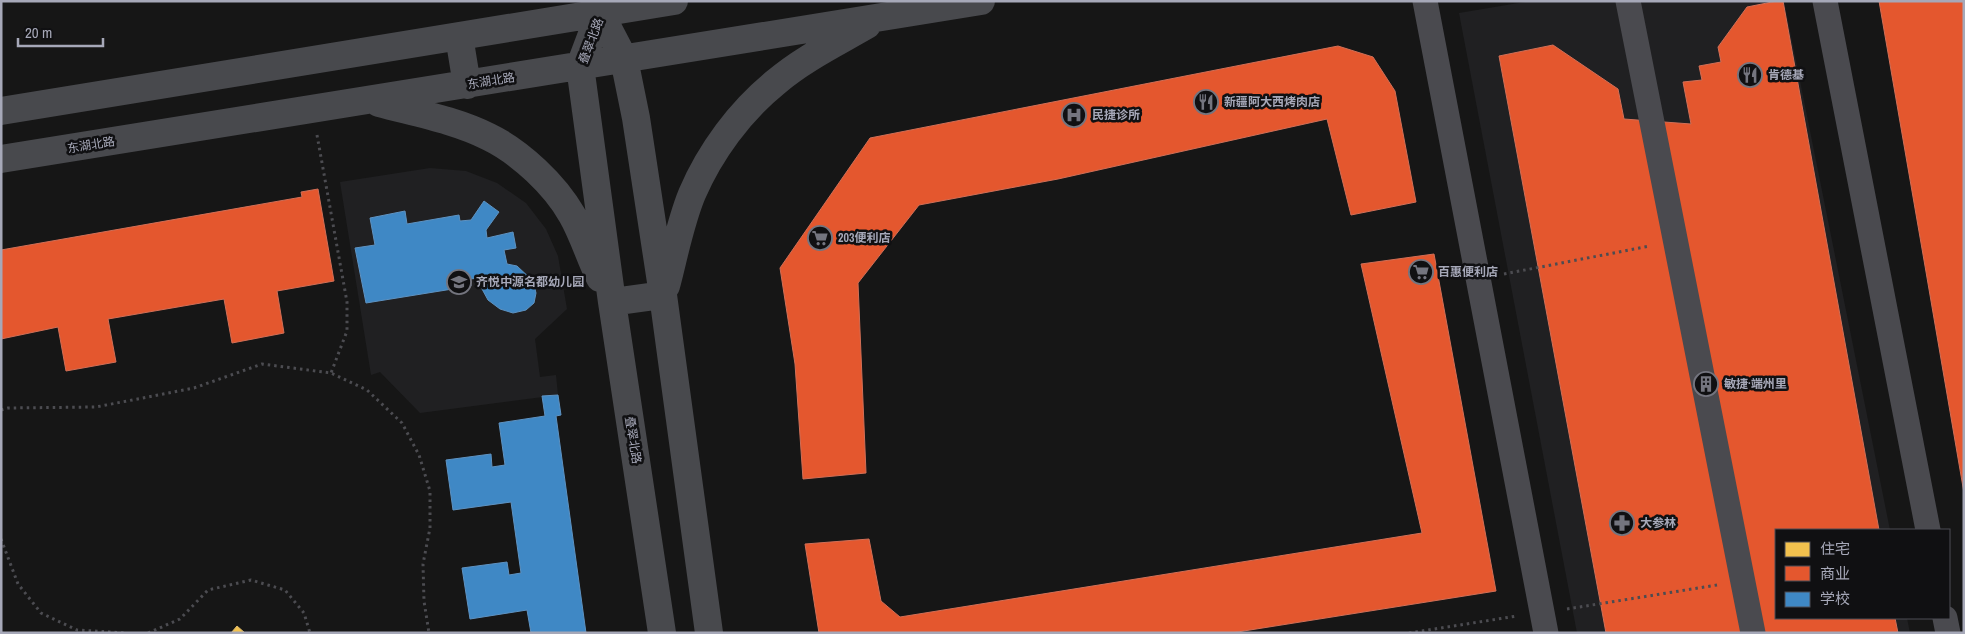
<svg xmlns="http://www.w3.org/2000/svg" width="1965" height="634" font-family="'Archivo Narrow','Noto Sans SC',sans-serif">
<rect width="100%" height="100%" fill="#161616"/>
<!-- built -->
<path fill="#202022" d="M 1531,1 L 1784,1 L 1890,530 L 1776,530 L 1776,618 L 1907,618 L 1910,633 L 1577,633 L 1459,13 Z
M 430,168 L 466,171 L 497,183 L 526,203 L 546,229 L 558,256 L 567,309 L 535,339 L 540,377 L 556,375 L 558,395 L 420,413 L 380,372 L 371,375 L 340,182 Z"/>
<!-- homes -->
<path fill="#f2c14e" stroke="#dbba6e" d="M 237,626 L 245,633 L 231,633 Z"/>
<!-- shops -->
<path fill="#e4572e" stroke="#d16f57" d="M 1777,1 L 1783,1 L 1879,530 L 1776,530 L 1776,618 L 1895,618 L 1898,633 L 1606,633 L 1499,56 L 1553,45 L 1618,89 L 1624,119 L 1691,124 L 1683,82 L 1702,80 L 1699,66 L 1721,62 L 1718,47 L 1747,7 Z
M 1879,1 L 1964,1 L 1964,493 L 1925,266 Z
M 1338,46 L 1373,57 L 1395,91 L 1416,202 L 1351,215 L 1327,119 L 1058,179 L 919,205 L 858,283 L 866,473 L 803,479 L 795,364 L 780,268 L 870,138 Z
M 318,189 L 334,281 L 277,291 L 284,333 L 232,343 L 224,299 L 108,319 L 116,362 L 66,371 L 58,327 L 1,339 L 1,250 L 302,197 L 301,192 Z
M 1434,254 L 1496,591 L 1231,633 L 819,633 L 805,544 L 869,539 L 881,601 L 900,617 L 1422,533 L 1361,264 Z"/>
<!-- schools -->
<path fill="#3f88c5" stroke="#5e92c1" d="M 484,201 L 499,212 L 486,230 L 487,238 L 513,232 L 516,248 L 504,250 L 507,264 L 517,266 L 533,281 L 536,293 L 534,303 L 526,310 L 513,313 L 500,309 L 488,300 L 482,289 L 479,278 L 470,279 L 471,286 L 366,303 L 355,248 L 375,245 L 370,218 L 405,211 L 407,224 L 459,215 L 460,221 L 471,220 Z
M 558,395 L 561,415 L 556,416 L 586,633 L 531,633 L 527,610 L 470,619 L 462,568 L 507,562 L 509,575 L 521,573 L 511,502 L 453,510 L 446,460 L 491,454 L 492,467 L 505,465 L 499,423 L 545,416 L 542,396 Z"/>
<g fill="none" stroke-linecap="round" stroke-linejoin="round">
<!-- path -->
<path stroke="#4c4c51" stroke-width="3" stroke-dasharray="2.5 4" stroke-linecap="butt" d="M 317,135 L 347,302 L 347,331 L 331,373
M 1504,274 L 1650,246
M 1,410 L 8,408 L 96,407 L 194,388 L 262,364 L 331,373 L 367,390 L 402,423 L 419,455 L 430,491 L 430,528 L 423,564 L 424,601 L 429,633
M 1,539 L 18,584 L 41,613 L 77,630 L 127,633
M 1567,609 L 1717,585
M 148,633 L 180,619 L 208,590 L 251,580 L 285,590 L 304,613 L 310,633
M 1409,633 L 1517,616"/>
<!-- street -->
<path stroke="#4a4a4f" stroke-width="25" d="M 1425,1 L 1546,633
M 1628,1 L 1753,633
M 1825,1 L 1928,530
M 1945,618 L 1948,633"/>
<!-- secondary -->
<path stroke="#48494d" stroke-width="28" d="M 600,13 L 624,59 L 636,118 L 663,295 L 709,633
M 600,13 L 580,66 L 612,302 L 662,633
M 459,36 L 467,85
M 379,103 C 416,113 455,120 489,137 C 520,152 555,185 572,215 C 583,234 590,258 600,278
M 1,111 L 674,1
M 1,159 L 981,1
M 666,286 C 674,256 680,223 692,194 C 710,152 740,111 776,82 C 803,59 836,43 867,25
M 612,302 L 663,295"/>
</g>
<!-- icons -->
<defs>
<symbol id="restaurant-ring" viewBox="-11 -11 22 22"><circle r="9.5" fill="#101012" stroke="#74757f" stroke-width="1.5"/><path d="M-5-6h1v4h1v-4h1v4h1v-4h1v5L-1.5 .5V6h-2V.5L-5-1ZM5-6V6H3V1.5H1.5Q1.5-4 5-6Z" fill="#74757f"/></symbol>
<symbol id="hospital-ring" viewBox="-11 -11 22 22"><circle r="9.5" fill="#101012" stroke="#74757f" stroke-width="1.5"/><path d="M-5-5h3v3.5h4V-5h3V5h-3V1.5h-4V5h-3Z" fill="#74757f"/></symbol>
<symbol id="supermarket-ring" viewBox="-11 -11 22 22"><circle r="9.5" fill="#101012" stroke="#74757f" stroke-width="1.5"/><path d="M-6-5.5h2.5l.6 2H6L4.5 2H-2.5L-4.4-4H-6ZM-1.5 3.2a1.3 1.3 0 1 0 .1 0ZM3 3.2a1.3 1.3 0 1 0 .1 0Z" fill="#74757f"/></symbol>
<symbol id="school-ring" viewBox="-11 -11 22 22"><circle r="9.5" fill="#101012" stroke="#74757f" stroke-width="1.5"/><path d="M0-5L7-2L0 1L-7-2ZM-4 1L0 2.5L4 1V4Q0 6-4 4Z" fill="#74757f"/></symbol>
<symbol id="building-ring" viewBox="-11 -11 22 22"><circle r="9.5" fill="#101012" stroke="#74757f" stroke-width="1.5"/><path d="M-4-6H4V6H1V3H-1V6H-4ZM-2.5-4.3h1.7v1.8h-1.7ZM.8-4.3h1.7v1.8H.8ZM-2.5-1h1.7V.8h-1.7ZM.8-1h1.7V.8H.8Z" fill="#74757f"/></symbol>
<symbol id="pharmacy-ring" viewBox="-11 -11 22 22"><circle r="9.5" fill="#101012" stroke="#74757f" stroke-width="1.5"/><path d="M-2-6h4v4h4v4h-4v4h-4v-4h-4v-4h4Z" fill="#74757f"/></symbol>
</defs>
<g fill-rule="evenodd">
<use href="#restaurant-ring" x="1736" y="61" width="28" height="28"/>
<use href="#restaurant-ring" x="1192" y="88" width="28" height="28"/>
<use href="#hospital-ring" x="1060" y="101" width="28" height="28"/>
<use href="#supermarket-ring" x="806" y="224" width="28" height="28"/>
<use href="#supermarket-ring" x="1407" y="258" width="28" height="28"/>
<use href="#school-ring" x="445" y="268" width="28" height="28"/>
<use href="#building-ring" x="1692" y="370" width="28" height="28"/>
<use href="#pharmacy-ring" x="1608" y="509" width="28" height="28"/>
</g>
<g text-anchor="middle" dominant-baseline="central" stroke-width="5" stroke-linejoin="round" paint-order="stroke">
<!-- street labels -->
<g font-size="12" fill="#a6a8b8" stroke="#101012">
<text transform="translate(591 41) rotate(-69)">叠翠北路</text>
<text transform="translate(491 81) rotate(-9)">东湖北路</text>
<text transform="translate(91 145) rotate(-9)">东湖北路</text>
<text transform="translate(633 440) rotate(81)">叠翠北路</text>
</g>
<!-- poi labels -->
<g font-size="12" font-weight="bold" fill="#a6a8b8" stroke="#101012" text-anchor="start">
<text x="1768" y="75">肯德基</text>
<text x="1224" y="102">新疆阿大西烤肉店</text>
<text x="1092" y="115">民捷诊所</text>
<text x="838" y="238">203便利店</text>
<text x="1438" y="272">百惠便利店</text>
<text x="476" y="282">齐悦中源名都幼儿园</text>
<text x="1724" y="384">敏捷·端州里</text>
<text x="1640" y="523">大参林</text>
</g>
</g>
<!-- border -->
<rect width="1965" height="634" fill="none" stroke="#a6a8b8" stroke-width="5"/>
<!-- legend -->
<rect x="1775" y="529" width="175" height="90" fill="#101012" stroke="#4c4d54"/>
<rect x="1785" y="542" width="25" height="15" fill="#f2c14e" stroke="#4c4d54"/>
<text x="1820" y="554" font-size="15" fill="#a6a8b8">住宅</text>
<rect x="1785" y="566" width="25" height="15" fill="#e4572e" stroke="#4c4d54"/>
<text x="1820" y="579" font-size="15" fill="#a6a8b8">商业</text>
<rect x="1785" y="592" width="25" height="15" fill="#3f88c5" stroke="#4c4d54"/>
<text x="1820" y="604" font-size="15" fill="#a6a8b8">学校</text>
<!-- scale -->
<path d="M18 38v8h85v-8" fill="none" stroke="#a6a8b8" stroke-width="2.5"/>
<text x="25" y="38" font-size="15" fill="#a6a8b8" stroke="#101012" stroke-width="4" paint-order="stroke">20 m</text>
</svg>
